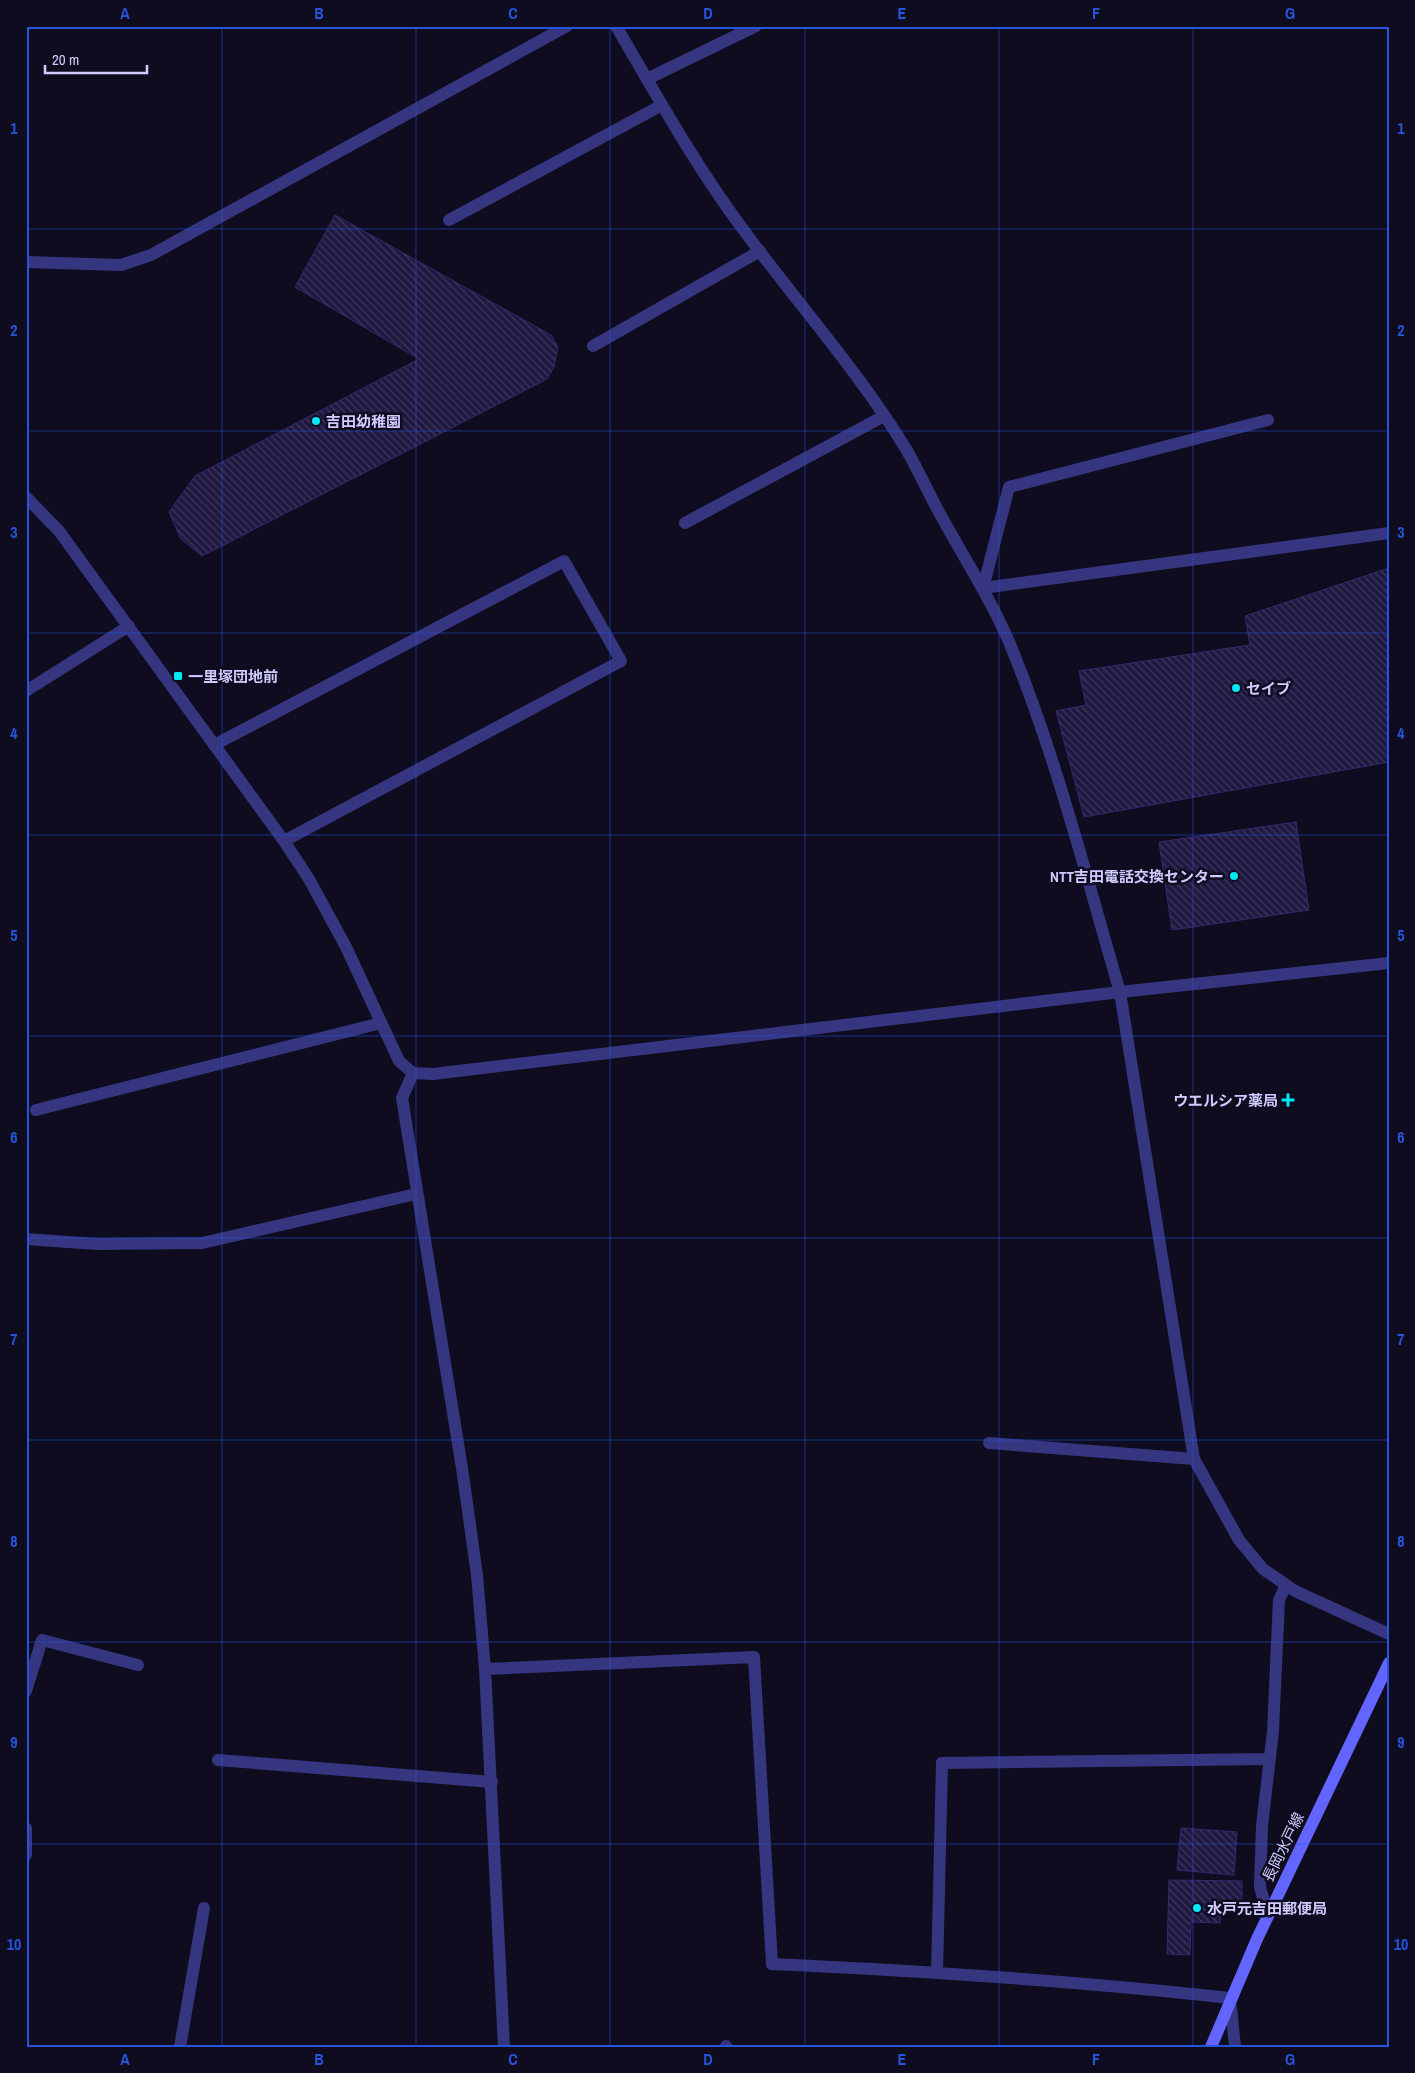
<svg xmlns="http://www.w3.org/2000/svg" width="1415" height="2073" font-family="'Archivo Narrow','Noto Sans JP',sans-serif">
<defs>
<pattern id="building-back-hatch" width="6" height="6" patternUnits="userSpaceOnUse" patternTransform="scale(1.25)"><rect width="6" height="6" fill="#1f1841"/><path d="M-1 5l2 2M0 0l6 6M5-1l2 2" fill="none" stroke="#3e385e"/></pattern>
</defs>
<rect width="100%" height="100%" fill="#0f0c20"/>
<!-- building -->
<path fill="url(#building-back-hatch)" stroke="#34296e" d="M 335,215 L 551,335 L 558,347 L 554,367 L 547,379 L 202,556 L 181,539 L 169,512 L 195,476 L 419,359 L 295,287 Z
M 1389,568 L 1389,762 L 1084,817 L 1056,711 L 1086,705 L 1079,671 L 1250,645 L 1245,616 Z
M 1296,822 L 1309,910 L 1172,930 L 1159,842 Z
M 1181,1828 L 1237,1832 L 1234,1875 L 1177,1870 Z
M 1169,1880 L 1242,1881 L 1242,1906 L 1221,1905 L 1220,1923 L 1191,1922 L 1190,1955 L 1167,1954 Z"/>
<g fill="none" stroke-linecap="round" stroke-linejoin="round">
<!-- service -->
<path stroke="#363680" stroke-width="12" d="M 647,79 L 756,26
M 449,220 L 662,105
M 593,346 L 760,251
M 685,523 L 884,416
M 36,1110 L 381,1023
M 26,1239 L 97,1244 L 202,1243 L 416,1194
M 989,1443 L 1194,1459
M 26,1691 L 42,1640 L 138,1665
M 218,1760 L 492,1782
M 26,1828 L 26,1855
M 772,1964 C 925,1971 1078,1981 1230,1998 L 1235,2047
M 937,1972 L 942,1763
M 726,2046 L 726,2047
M 180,2047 L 204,1908"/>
<!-- minor -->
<path stroke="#363680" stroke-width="12" d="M 26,262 L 121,265 L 151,255 L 567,26
M 1268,420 L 1009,487 L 983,588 L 1389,533
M 26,691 L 129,626
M 214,745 L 564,561 L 621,661 L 284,841
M 1120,992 L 1194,1459 L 1239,1540 L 1263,1569 L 1295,1591 L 1389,1634
M 413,1073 L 402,1098 L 462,1468 L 477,1575 L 485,1669 L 504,2047
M 485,1669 L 754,1657 L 772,1964
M 942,1763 L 1270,1759
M 1268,1915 L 1260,1887 L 1262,1826 L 1273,1731 L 1279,1600 L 1286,1585"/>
<!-- tertiary -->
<path stroke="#363680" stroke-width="12" d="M 616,26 C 657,96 696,167 745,232 C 799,305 859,372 906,449 C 920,473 931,499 945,523 C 969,566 996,608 1014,654 C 1058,764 1087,879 1120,992
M 26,497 L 59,531 L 284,841 L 309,879 L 346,947 L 399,1061 L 413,1073 L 433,1074 L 1120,992 L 1389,963"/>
<!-- secondary -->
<path stroke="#6265ff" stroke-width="12" d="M 1211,2047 L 1257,1939 L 1389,1663"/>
</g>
<!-- grid -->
<path fill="none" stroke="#2654da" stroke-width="1" stroke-opacity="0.55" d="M 222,26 L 222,2047M 416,26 L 416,2047M 610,26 L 610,2047M 805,26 L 805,2047M 999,26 L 999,2047M 1193,26 L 1193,2047M 26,229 L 1389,229M 26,431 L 1389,431M 26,633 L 1389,633M 26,835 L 1389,835M 26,1036 L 1389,1036M 26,1238 L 1389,1238M 26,1440 L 1389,1440M 26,1642 L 1389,1642M 26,1844 L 1389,1844"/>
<!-- markers -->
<g fill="#00e8f6" stroke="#0f0c20" stroke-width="2">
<circle cx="316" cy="421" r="5"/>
<rect x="173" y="671" width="10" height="10" rx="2.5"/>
<circle cx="1236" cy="688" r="5"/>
<circle cx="1234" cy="876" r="5"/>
<path d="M1285.5 1092.5h5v5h5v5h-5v5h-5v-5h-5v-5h5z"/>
<circle cx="1197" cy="1908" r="5"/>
</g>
<g text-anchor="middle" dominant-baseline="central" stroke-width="5" stroke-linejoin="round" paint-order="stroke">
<!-- poi labels -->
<g font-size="15" font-weight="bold" fill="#cfcbff" stroke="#0f0c20" text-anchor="start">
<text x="326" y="421">吉田幼稚園</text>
<text x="188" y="676">一里塚団地前</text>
<text x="1246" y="688">セイブ</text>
<text x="1224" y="876" text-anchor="end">NTT吉田電話交換センター</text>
<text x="1278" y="1100" text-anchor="end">ウエルシア薬局</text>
<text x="1207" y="1908">水戸元吉田郵便局</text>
</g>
<!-- street labels -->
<g font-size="15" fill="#cfcbff" stroke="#0f0c20">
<text transform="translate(1283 1847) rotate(-64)">長岡水戸線</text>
</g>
</g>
<!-- border -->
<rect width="1415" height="2073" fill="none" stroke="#0f0c20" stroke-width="55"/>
<!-- scale -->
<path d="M45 65v8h102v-8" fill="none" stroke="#cfcbff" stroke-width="2.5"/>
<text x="52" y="65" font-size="15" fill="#cfcbff" stroke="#0f0c20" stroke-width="4" paint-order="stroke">20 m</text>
<rect x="28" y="28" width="1360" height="2018" fill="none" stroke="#2654da" stroke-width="2"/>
<g font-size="16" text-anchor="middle" font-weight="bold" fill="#2654da">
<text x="125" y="19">A</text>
<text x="319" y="19">B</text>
<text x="513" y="19">C</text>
<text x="708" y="19">D</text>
<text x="902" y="19">E</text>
<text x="1096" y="19">F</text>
<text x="1290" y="19">G</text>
<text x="14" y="134">1</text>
<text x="1401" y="134">1</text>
<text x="14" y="336">2</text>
<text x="1401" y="336">2</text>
<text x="14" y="538">3</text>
<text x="1401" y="538">3</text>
<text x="14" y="739">4</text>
<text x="1401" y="739">4</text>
<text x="14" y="941">5</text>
<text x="1401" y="941">5</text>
<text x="14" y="1143">6</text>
<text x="1401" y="1143">6</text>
<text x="14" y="1345">7</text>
<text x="1401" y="1345">7</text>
<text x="14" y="1547">8</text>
<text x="1401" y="1547">8</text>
<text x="14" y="1748">9</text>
<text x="1401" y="1748">9</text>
<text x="14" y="1950">10</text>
<text x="1401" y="1950">10</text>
<text x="125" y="2065">A</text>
<text x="319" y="2065">B</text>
<text x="513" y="2065">C</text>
<text x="708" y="2065">D</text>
<text x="902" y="2065">E</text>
<text x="1096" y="2065">F</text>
<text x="1290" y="2065">G</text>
</g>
</svg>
